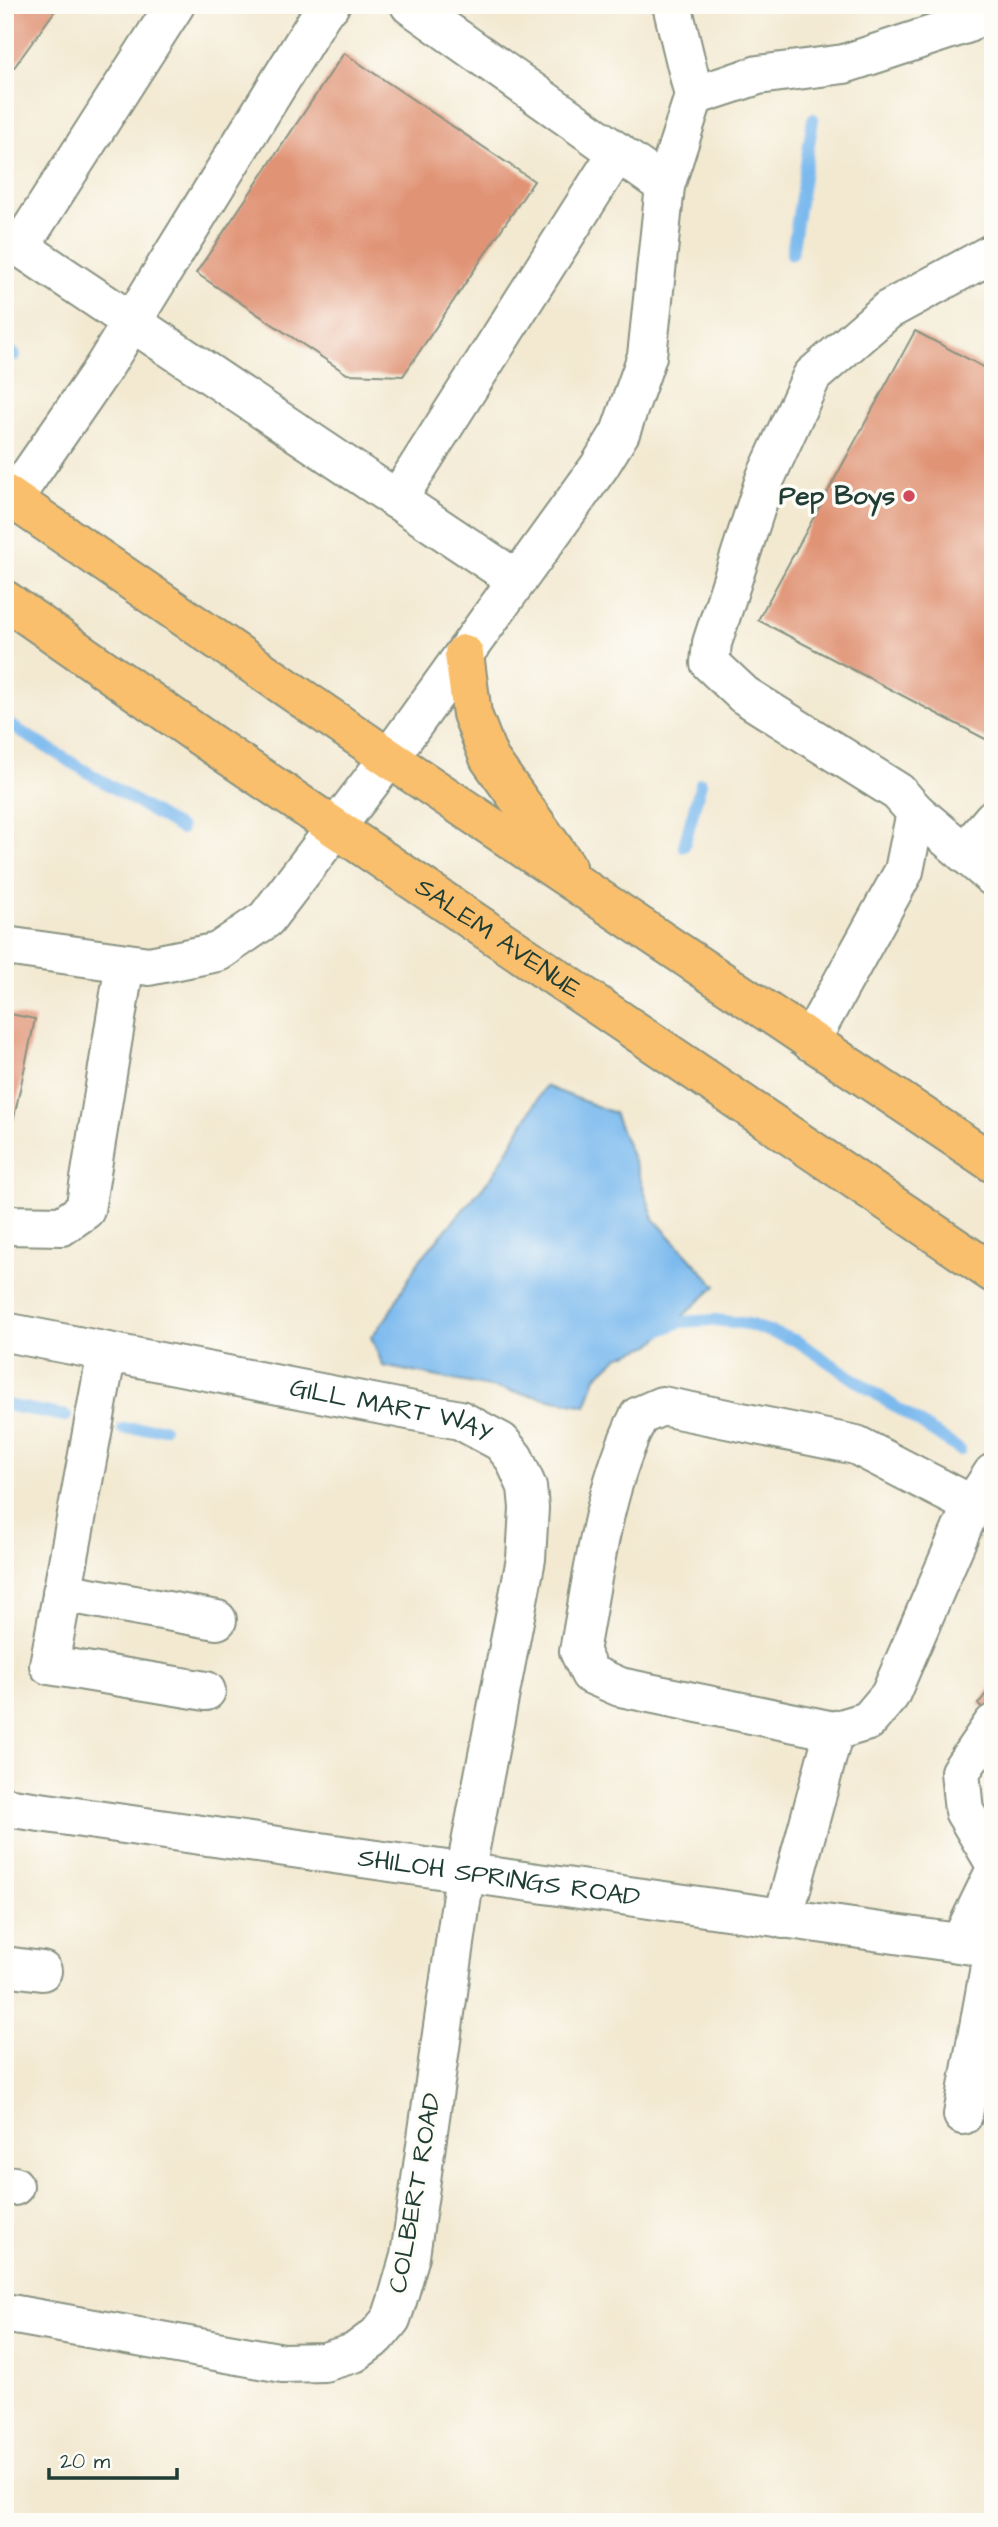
<svg xmlns="http://www.w3.org/2000/svg" width="998" height="2527" font-family="'Architects Daughter',sans-serif">
<rect width="100%" height="100%" fill="#fdfcf7"/>
<filter id="ink" filterUnits="userSpaceOnUse"><feTurbulence type="fractalNoise" baseFrequency=".0143" numOctaves="2"/><feDisplacementMap in="SourceGraphic" scale="14" xChannelSelector="R" yChannelSelector="G"/><feConvolveMatrix kernelMatrix="1 2 1 2 8 2 1 2 1" color-interpolation-filters="sRGB"/></filter>
<filter id="wash" filterUnits="userSpaceOnUse"><feTurbulence type="fractalNoise" baseFrequency=".00686" numOctaves="4" result="noise"/><feDisplacementMap in="SourceGraphic" scale="28" xChannelSelector="R" yChannelSelector="G"/><feGaussianBlur stdDeviation="1.57" result="paint"/><feColorMatrix in="noise" values="0 0 0 0 0 0 0 0 0 0 0 0 0 0 0 0 0 1.4 0 .05"/><feComposite in="paint" operator="in"/></filter>
<g filter="url(#wash)">
<rect width="100%" height="100%" fill="#f3e9d1"/>
<!-- water -->
<path fill="#7bbaee" stroke="#4d7c91" stroke-width="2" d="M 545,1086 L 614,1113 L 636,1166 L 654,1219 L 716,1286 L 651,1345 L 618,1357 L 596,1377 L 586,1406 L 383,1366 L 371,1337 L 387,1317 L 418,1262 L 494,1174 Z"/>
<g fill="none" stroke-linecap="round" stroke-linejoin="round">
<!-- stream -->
<path stroke="#7bbaee" stroke-width="12" d="M 792,254 L 813,119
M 5,348 L 15,355
M 5,722 L 181,829
M 684,846 L 701,783
M 659,1331 L 680,1322 L 715,1320 L 748,1324 L 797,1341 L 960,1450
M 5,1405 L 66,1416
M 123,1429 L 163,1428"/>
</g>
<g id="blocks">
<!-- building -->
<path fill="#e09374" d="M 5,5 L 59,5 L 5,80 Z
M 344,53 L 534,181 L 403,376 L 347,374 L 196,273 Z
M 915,331 L 993,372 L 993,743 L 758,620 Z
M 5,1013 L 35,1019 L 6,1155 L 5,1155 Z
M 993,1685 L 993,1715 L 978,1704 Z"/>
</g>
</g>
<g filter="url(#ink)">
<use href="#blocks" fill-opacity="0" stroke="#899382" stroke-width="2"/>
<g fill="none" stroke-linecap="round" stroke-linejoin="round">
<defs>
<g id="minor">
<path d="M 410,5 L 665,186"/>
<path d="M 672,5 L 694,96"/>
<path d="M 5,237 L 517,580"/>
<path d="M 20,247 L 175,5"/>
<path d="M 13,499 L 104,367 L 323,11 L 330,5"/>
<path d="M 397,500 L 618,152"/>
<path d="M 916,812 L 993,877"/>
<path d="M 964,853 L 993,819"/>
<path d="M 5,946 L 149,966 L 218,952 L 266,919 L 389,758 L 599,467 L 620,433 L 647,356 L 665,186 L 694,96 L 758,75 L 844,64 L 966,24 L 993,6"/>
<path d="M 810,1041 L 904,871 L 916,812 L 898,792 L 744,695 L 710,663 L 712,643 L 765,479 L 812,376 L 888,310 L 993,253"/>
<path d="M 5,1225 L 62,1226 L 85,1210 L 125,963"/>
<path id="s1" d="M 5,1332 L 460,1420 L 501,1442 L 514,1458 L 527,1487 L 529,1508 L 526,1559 L 465,1874 L 410,2256 L 397,2301 L 391,2319 L 377,2336 L 354,2353 L 324,2362 L 283,2363 L 5,2313"/>
<path d="M 107,1352 L 49,1665 L 206,1691"/>
<path d="M 62,1592 L 217,1620"/>
<path d="M 993,1724 L 960,1772 L 964,1811 L 993,1860"/>
<path d="M 834,1731 L 620,1687 L 590,1674 L 579,1651 C 594,1572 603,1489 639,1416 L 662,1406 L 856,1445 L 972,1505"/>
<path id="s2" d="M 5,1807 L 993,1948"/>
<path d="M 783,1919 L 834,1731 L 868,1721 L 890,1695 L 972,1505 L 993,1473"/>
<path d="M 960,1943 L 993,1875"/>
<path d="M 5,1966 L 42,1971"/>
<path d="M 963,2115 L 993,1950"/>
<path d="M 5,2185 L 14,2186"/>
</g>
<g id="major">
<path d="M 5,494 L 389,758 L 993,1163"/>
<path id="s3" d="M 5,600 L 210,743 L 993,1273"/>
<path d="M 464,654 L 472,714 L 489,758 L 566,866"/>
</g>
</defs>
<!-- minor casing -->
<use href="#minor" stroke="#899382" stroke-width="42"/>
<!-- major casing -->
<use href="#major" stroke="#899382" stroke-width="42"/>
<!-- minor -->
<use href="#minor" stroke="#fff" stroke-width="38"/>
<!-- major -->
<use href="#major" stroke="#f9bf6c" stroke-width="38"/>
</g>
</g>
<!-- markers -->
<circle fill="#d1495b" stroke="#fdfcf7" stroke-width="2.5" cx="909" cy="496" r="7"/>
<g text-anchor="middle" dominant-baseline="central" stroke-width="7" stroke-linejoin="round" paint-order="stroke">
<!-- poi labels -->
<g font-size="26" font-weight="bold" fill="#1f3d34" stroke="#fdfcf7" text-anchor="end">
<text x="895" y="496">Pep Boys</text>
</g>
<!-- street labels -->
<g font-size="26" fill="#1f3d34" stroke="#fdfcf7">
<text stroke="none"><textPath href="#s3" startOffset="598">SALEM AVENUE</textPath></text>
<text stroke="none"><textPath href="#s1" startOffset="394">GILL MART WAY</textPath></text>
<text stroke="none"><textPath href="#s2" startOffset="499">SHILOH SPRINGS ROAD</textPath></text>
<text transform="translate(415 2193) rotate(-80)">COLBERT ROAD</text>
</g>
</g>
<!-- margin -->
<rect width="998" height="2527" fill="none" stroke="#fdfcf7" stroke-width="28"/>
<!-- scale -->
<path d="M49 2468v10h128v-10" fill="none" stroke="#1f3d34" stroke-width="3.5"/>
<text x="60" y="2468" font-size="21" fill="#1f3d34" stroke="#fdfcf7" stroke-width="5" paint-order="stroke">20 m</text>
</svg>
